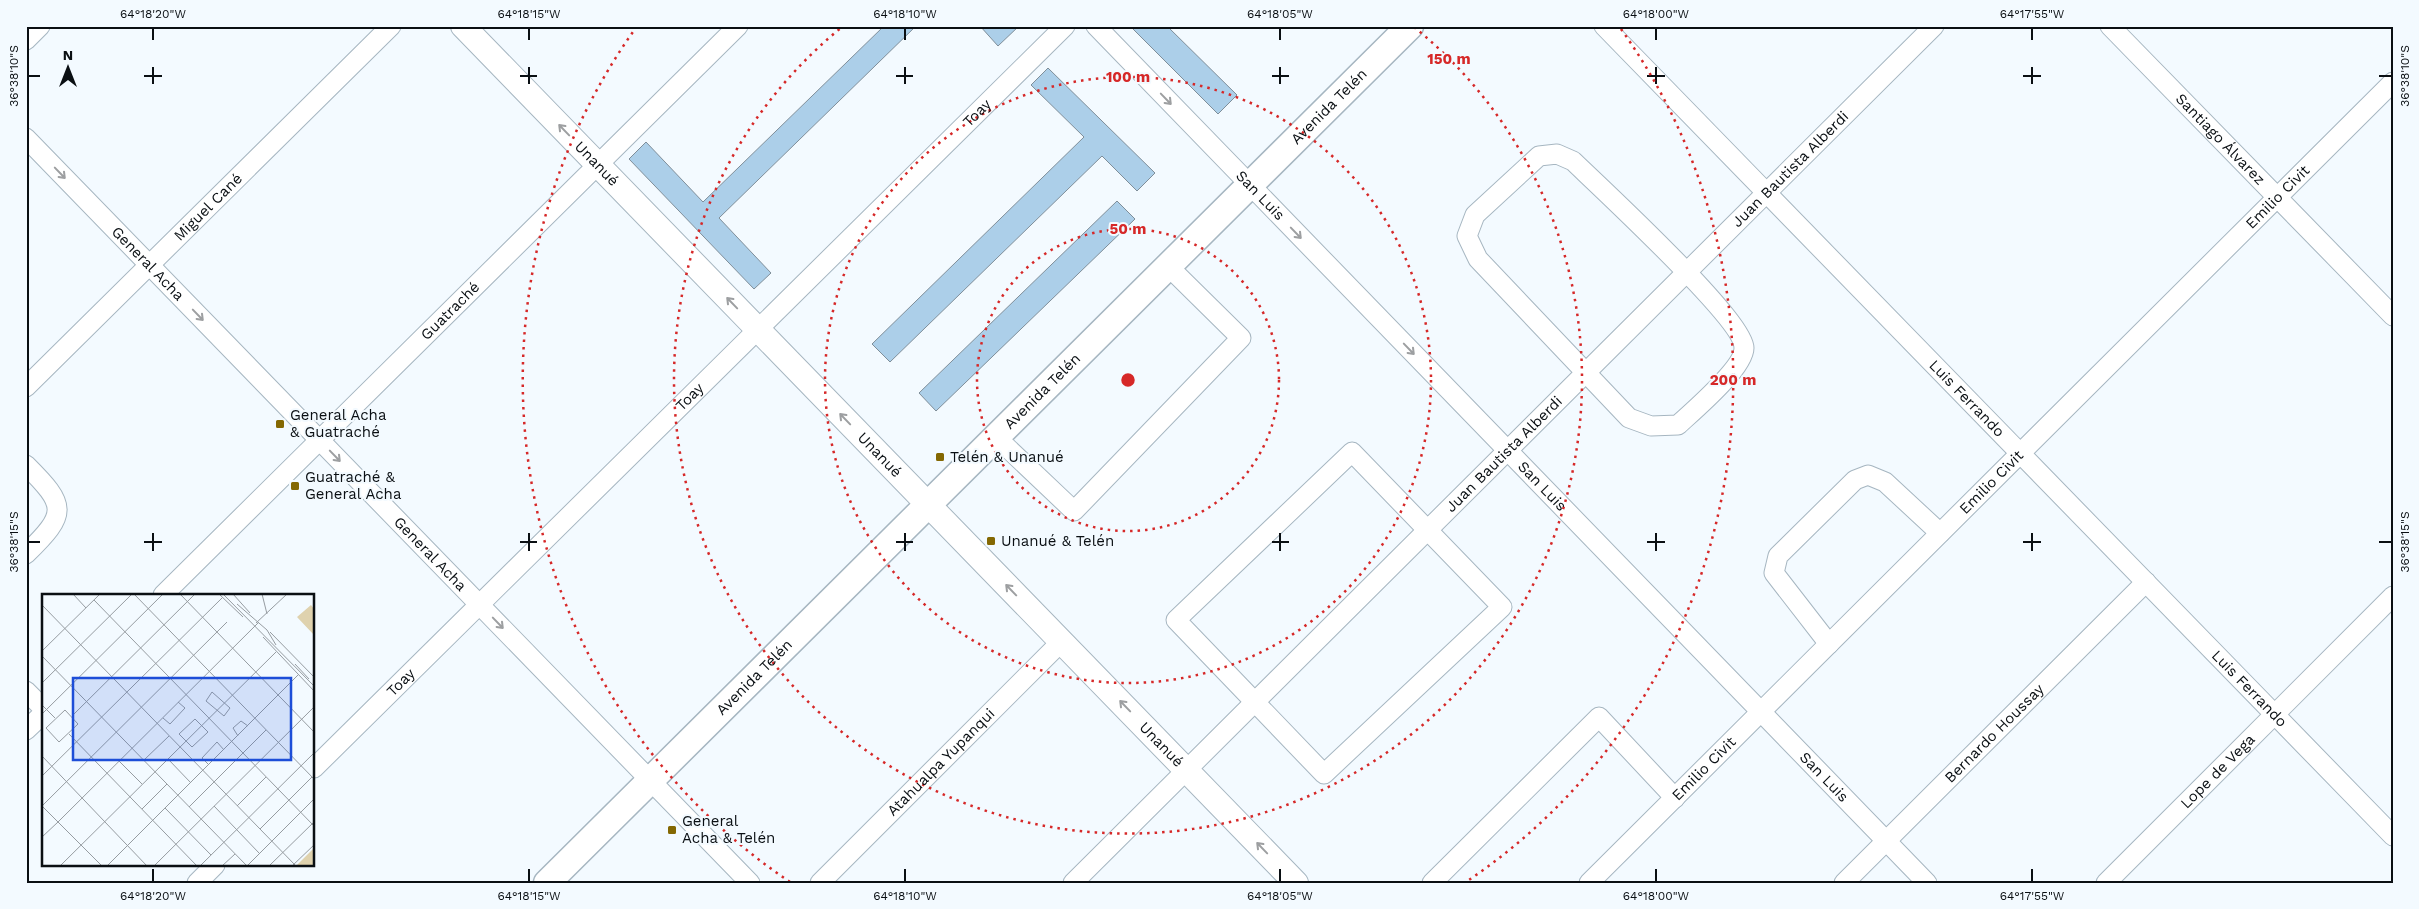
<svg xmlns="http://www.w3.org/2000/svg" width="2419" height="909" font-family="'Work Sans',sans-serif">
<rect width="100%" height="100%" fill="#f3faff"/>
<!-- building -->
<path fill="#accfe9" stroke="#7f8e99" d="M 884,26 L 916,26 L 719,218 L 771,273 L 754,289 L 629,159 L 646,142 L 703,202 Z
M 980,26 L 1019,26 L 998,46 Z
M 1130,26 L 1167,26 L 1237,95 L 1218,114 Z
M 1048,68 L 1155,173 L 1137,191 L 1102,156 L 890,362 L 872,344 L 1084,137 L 1031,85 Z
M 1117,201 L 1135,219 L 936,411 L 919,393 Z"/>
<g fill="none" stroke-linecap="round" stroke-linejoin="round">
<defs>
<g id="minor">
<path id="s1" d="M 1096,26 L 1927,883"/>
<path id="s2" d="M 1604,26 L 2393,836"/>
<path id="s3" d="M 2110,26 L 2393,316"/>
<path d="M 26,40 L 40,26"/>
<path id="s4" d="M 26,138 L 750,883"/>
<path d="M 1557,154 L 1573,161 C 1600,187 1744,320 1744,348 C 1744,368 1693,411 1678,425 L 1651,426 L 1629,418 L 1478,259 L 1467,236 L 1475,215 L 1539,156 Z"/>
<path id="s5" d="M 26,387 L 391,26"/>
<path d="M 996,437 L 1074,511 L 1241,338 L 1168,266"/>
<path d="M 1352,452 L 1502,607 L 1324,774 L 1176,620 Z"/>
<path d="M 26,465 C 67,506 68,513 26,554"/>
<path id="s6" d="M 163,595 L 738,26"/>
<path d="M 1829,644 L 1774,573 L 1778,556 L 1855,480 L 1868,475 L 1885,482 L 1940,533"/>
<path d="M 26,691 L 44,709"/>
<path d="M 26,730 L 44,713"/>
<path id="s7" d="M 314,768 L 1065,26"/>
<path d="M 197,883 L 215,865"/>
<path id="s8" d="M 820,883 L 1062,641"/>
<path id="s9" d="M 1073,883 L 1934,26"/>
<path d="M 1432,883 L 1599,717 L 1675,798"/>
<path id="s10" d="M 1589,883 L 2393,82"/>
<path id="s11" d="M 1844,883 L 2146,582"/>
<path id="s12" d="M 2106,883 L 2393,596"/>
</g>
<g id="tertiary">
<path id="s13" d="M 463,26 L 1296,883"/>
</g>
<g id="secondary">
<path id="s14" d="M 547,883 L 1410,26"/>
</g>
</defs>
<!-- minor casing -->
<use href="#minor" stroke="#a6b6c1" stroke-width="21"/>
<!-- tertiary casing -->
<use href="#tertiary" stroke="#a6b6c1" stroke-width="26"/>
<!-- secondary casing -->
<use href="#secondary" stroke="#a6b6c1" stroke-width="29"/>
<!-- minor -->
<use href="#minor" stroke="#fff" stroke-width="19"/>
<!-- tertiary -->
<use href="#tertiary" stroke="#fff" stroke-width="24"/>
<!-- secondary -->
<use href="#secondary" stroke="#fff" stroke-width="26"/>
</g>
<!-- one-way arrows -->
<defs><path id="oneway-shaft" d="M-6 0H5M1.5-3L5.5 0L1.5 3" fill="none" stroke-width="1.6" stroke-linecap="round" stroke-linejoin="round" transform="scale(1.25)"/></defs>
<g stroke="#9d9fa1">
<use href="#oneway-shaft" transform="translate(1166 99) rotate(46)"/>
<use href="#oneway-shaft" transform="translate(564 130) rotate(-134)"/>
<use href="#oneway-shaft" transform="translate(60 173) rotate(46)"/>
<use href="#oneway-shaft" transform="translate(1296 233) rotate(46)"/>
<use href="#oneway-shaft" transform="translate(732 303) rotate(-134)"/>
<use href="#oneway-shaft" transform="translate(198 315) rotate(46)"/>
<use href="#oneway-shaft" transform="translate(1409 349) rotate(46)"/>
<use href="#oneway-shaft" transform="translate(845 419) rotate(-134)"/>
<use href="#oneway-shaft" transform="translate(335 456) rotate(46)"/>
<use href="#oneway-shaft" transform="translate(1011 590) rotate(-134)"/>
<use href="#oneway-shaft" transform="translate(498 623) rotate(46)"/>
<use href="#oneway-shaft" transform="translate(1125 706) rotate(-134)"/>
<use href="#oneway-shaft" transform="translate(1262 848) rotate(-134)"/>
</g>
<!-- ticks -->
<path fill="none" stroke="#0a0f13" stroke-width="2" d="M 153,28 L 153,40M 529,28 L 529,40M 905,28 L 905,40M 1280,28 L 1280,40M 1656,28 L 1656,40M 2032,28 L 2032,40M 153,67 L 153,84M 529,67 L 529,84M 905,67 L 905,84M 1280,67 L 1280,84M 1656,67 L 1656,84M 2032,67 L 2032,84M 28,76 L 40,76M 144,76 L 162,76M 520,76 L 537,76M 896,76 L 913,76M 1272,76 L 1289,76M 1647,76 L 1665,76M 2023,76 L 2041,76M 2379,76 L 2392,76M 153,533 L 153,551M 529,533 L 529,551M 905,533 L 905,551M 1280,533 L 1280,551M 1656,533 L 1656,551M 2032,533 L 2032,551M 28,542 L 40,542M 144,542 L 162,542M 520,542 L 537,542M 896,542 L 913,542M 1272,542 L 1289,542M 1647,542 L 1665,542M 2023,542 L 2041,542M 2379,542 L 2392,542M 153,869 L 153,882M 529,869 L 529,882M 905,869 L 905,882M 1280,869 L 1280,882M 1656,869 L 1656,882M 2032,869 L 2032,882"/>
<!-- distance rings -->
<g fill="none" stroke="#d62828" stroke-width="2.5" stroke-dasharray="2.5 5">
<circle cx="1128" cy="380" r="151"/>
<circle cx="1128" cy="380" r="303"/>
<path d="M1414 27A454 454 0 1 1 842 27"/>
<path d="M790 882A605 605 0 0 1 635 29M1621 29A605 605 0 0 1 1466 882"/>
</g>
<!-- markers -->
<g fill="#846802" stroke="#f3faff" stroke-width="2">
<rect x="275" y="419" width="10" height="10" rx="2.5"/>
<rect x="935" y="452" width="10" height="10" rx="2.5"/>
<rect x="290" y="481" width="10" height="10" rx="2.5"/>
<rect x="986" y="536" width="10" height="10" rx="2.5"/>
<rect x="667" y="825" width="10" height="10" rx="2.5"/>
</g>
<g text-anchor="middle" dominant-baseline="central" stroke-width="4" stroke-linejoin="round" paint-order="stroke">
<!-- street labels -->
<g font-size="15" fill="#0a0f13" stroke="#f3faff">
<text stroke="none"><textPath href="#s14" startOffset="1102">Avenida Telén</textPath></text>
<text stroke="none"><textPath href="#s7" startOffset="932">Toay</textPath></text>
<text stroke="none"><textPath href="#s3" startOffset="158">Santiago Álvarez</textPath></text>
<text stroke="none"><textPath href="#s13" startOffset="192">Unanué</textPath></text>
<text stroke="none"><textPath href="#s9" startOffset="1012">Juan Bautista Alberdi</textPath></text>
<text stroke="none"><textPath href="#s1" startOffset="236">San Luis</textPath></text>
<text stroke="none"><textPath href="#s10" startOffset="972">Emilio Civit</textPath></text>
<text stroke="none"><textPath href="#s5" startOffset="256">Miguel Cané</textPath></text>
<text stroke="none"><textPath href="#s4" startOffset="175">General Acha</textPath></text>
<text stroke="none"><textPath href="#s6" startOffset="404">Guatraché</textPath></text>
<text stroke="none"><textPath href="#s14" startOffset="698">Avenida Telén</textPath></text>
<text stroke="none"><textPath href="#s7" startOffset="528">Toay</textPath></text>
<text stroke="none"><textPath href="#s2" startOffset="520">Luis Ferrando</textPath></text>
<text stroke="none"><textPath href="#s13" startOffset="598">Unanué</textPath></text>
<text stroke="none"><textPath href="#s9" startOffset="608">Juan Bautista Alberdi</textPath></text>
<text stroke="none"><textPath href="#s10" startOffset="568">Emilio Civit</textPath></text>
<text stroke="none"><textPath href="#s1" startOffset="641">San Luis</textPath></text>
<text stroke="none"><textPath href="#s4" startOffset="580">General Acha</textPath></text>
<text stroke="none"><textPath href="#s14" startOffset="292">Avenida Telén</textPath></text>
<text stroke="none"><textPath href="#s7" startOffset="122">Toay</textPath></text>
<text stroke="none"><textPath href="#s2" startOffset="925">Luis Ferrando</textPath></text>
<text stroke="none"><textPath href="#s11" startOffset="212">Bernardo Houssay</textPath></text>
<text stroke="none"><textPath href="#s13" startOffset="1002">Unanué</textPath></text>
<text stroke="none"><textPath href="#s8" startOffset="171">Atahualpa Yupanqui</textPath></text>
<text stroke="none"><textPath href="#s10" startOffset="162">Emilio Civit</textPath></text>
<text stroke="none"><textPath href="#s12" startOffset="158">Lope de Vega</textPath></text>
<text stroke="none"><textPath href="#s1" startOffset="1046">San Luis</textPath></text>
</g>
<!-- poi labels -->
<g font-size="15" fill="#0a0f13" stroke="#f3faff" text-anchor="start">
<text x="290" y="415">General Acha<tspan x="290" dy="17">&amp; Guatraché</tspan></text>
<text x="950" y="457">Telén &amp; Unanué</text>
<text x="305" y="477">Guatraché &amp;<tspan x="305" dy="17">General Acha</tspan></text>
<text x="1001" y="541">Unanué &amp; Telén</text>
<text x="682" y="821">General<tspan x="682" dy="17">Acha &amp; Telén</tspan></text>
</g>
</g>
<!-- overview -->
<g transform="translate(42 594)">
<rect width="272" height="272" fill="#f3faff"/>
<path d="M 269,11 L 272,15 L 272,41 L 255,23 ZM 272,254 L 272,272 L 256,272 L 255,271 Z" fill="#dfd2ae"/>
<path fill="none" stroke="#969ca1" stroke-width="1" d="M 31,0 L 44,14M 92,0 L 273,186M 138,0 L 273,139M 177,0 L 201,23M 181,0 L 273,93M 191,0 L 208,19M 220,0 L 225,20M 52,6 L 273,233M 195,10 L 225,36 L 234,51M 0,11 L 254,272M 214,29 L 245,0M 228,38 L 273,84M 221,43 L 273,98M 0,57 L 58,0M 0,62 L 205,272M 253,70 L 267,85M 0,89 L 90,0M 170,98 L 188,114 L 182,122 L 164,107 ZM 0,111 L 13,124M 23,116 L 36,130 L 17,148 L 4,134 ZM 0,120 L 121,0M 30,122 L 153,0M 121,124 L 128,130 L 143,114 L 136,108M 153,125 L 166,138 L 150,153 L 137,140 ZM 27,140 L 155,272M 196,142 L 191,134 L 199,127 L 206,132M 0,162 L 105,272M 126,165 L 149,189M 102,166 L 127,142M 77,167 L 100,190M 167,171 L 160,164 L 175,148 L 182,156M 0,182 L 180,4M 0,212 L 185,28M 0,212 L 16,228 L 217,28M 172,212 L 217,259M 195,212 L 224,183M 147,213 L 224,136M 123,214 L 169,261M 100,215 L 125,190M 218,235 L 270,183M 0,243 L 16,228 L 60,272M 18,272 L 234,58M 65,272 L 256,81M 112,272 L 273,112M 158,272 L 273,158M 180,272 L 193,260M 205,272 L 273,204M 227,272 L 273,227M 250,272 L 273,250"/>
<path fill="#1d4ed8" fill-opacity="0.15" stroke="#1d4ed8" stroke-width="2.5" d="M 31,84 L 249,84 L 249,166 L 31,166 Z"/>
<rect width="272" height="272" fill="none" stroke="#0a0f13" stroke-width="2.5"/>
</g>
<circle cx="1128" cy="380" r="8" fill="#d62828" stroke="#f3faff" stroke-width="2.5"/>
<g font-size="15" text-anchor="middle" font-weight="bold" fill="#d62828" stroke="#f3faff" stroke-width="4" stroke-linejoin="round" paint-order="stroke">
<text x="1449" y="64">150 m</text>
<text x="1128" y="82">100 m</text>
<text x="1128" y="234">50 m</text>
<text x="1733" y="385">200 m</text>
</g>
<!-- border -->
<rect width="2419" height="909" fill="none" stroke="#f3faff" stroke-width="55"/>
<!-- north arrow -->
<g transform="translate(68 68)" stroke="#f3faff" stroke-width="4" paint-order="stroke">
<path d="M0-4L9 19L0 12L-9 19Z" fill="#0a0f13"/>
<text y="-8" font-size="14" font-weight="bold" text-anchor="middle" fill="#0a0f13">N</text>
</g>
<rect x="28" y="28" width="2364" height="854" fill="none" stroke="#0a0f13" stroke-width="2"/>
<g font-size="12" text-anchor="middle" fill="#0a0f13">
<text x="153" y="18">64°18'20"W</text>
<text x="529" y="18">64°18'15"W</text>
<text x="905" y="18">64°18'10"W</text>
<text x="1280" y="18">64°18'05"W</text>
<text x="1656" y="18">64°18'00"W</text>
<text x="2032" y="18">64°17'55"W</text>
<text transform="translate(14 76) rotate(-90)" y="4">36°38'10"S</text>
<text transform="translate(2405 76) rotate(-90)" y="4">36°38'10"S</text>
<text transform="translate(14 542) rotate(-90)" y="4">36°38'15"S</text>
<text transform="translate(2405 542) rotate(-90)" y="4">36°38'15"S</text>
<text x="153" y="900">64°18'20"W</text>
<text x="529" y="900">64°18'15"W</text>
<text x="905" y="900">64°18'10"W</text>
<text x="1280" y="900">64°18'05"W</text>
<text x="1656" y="900">64°18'00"W</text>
<text x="2032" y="900">64°17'55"W</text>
</g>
</svg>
